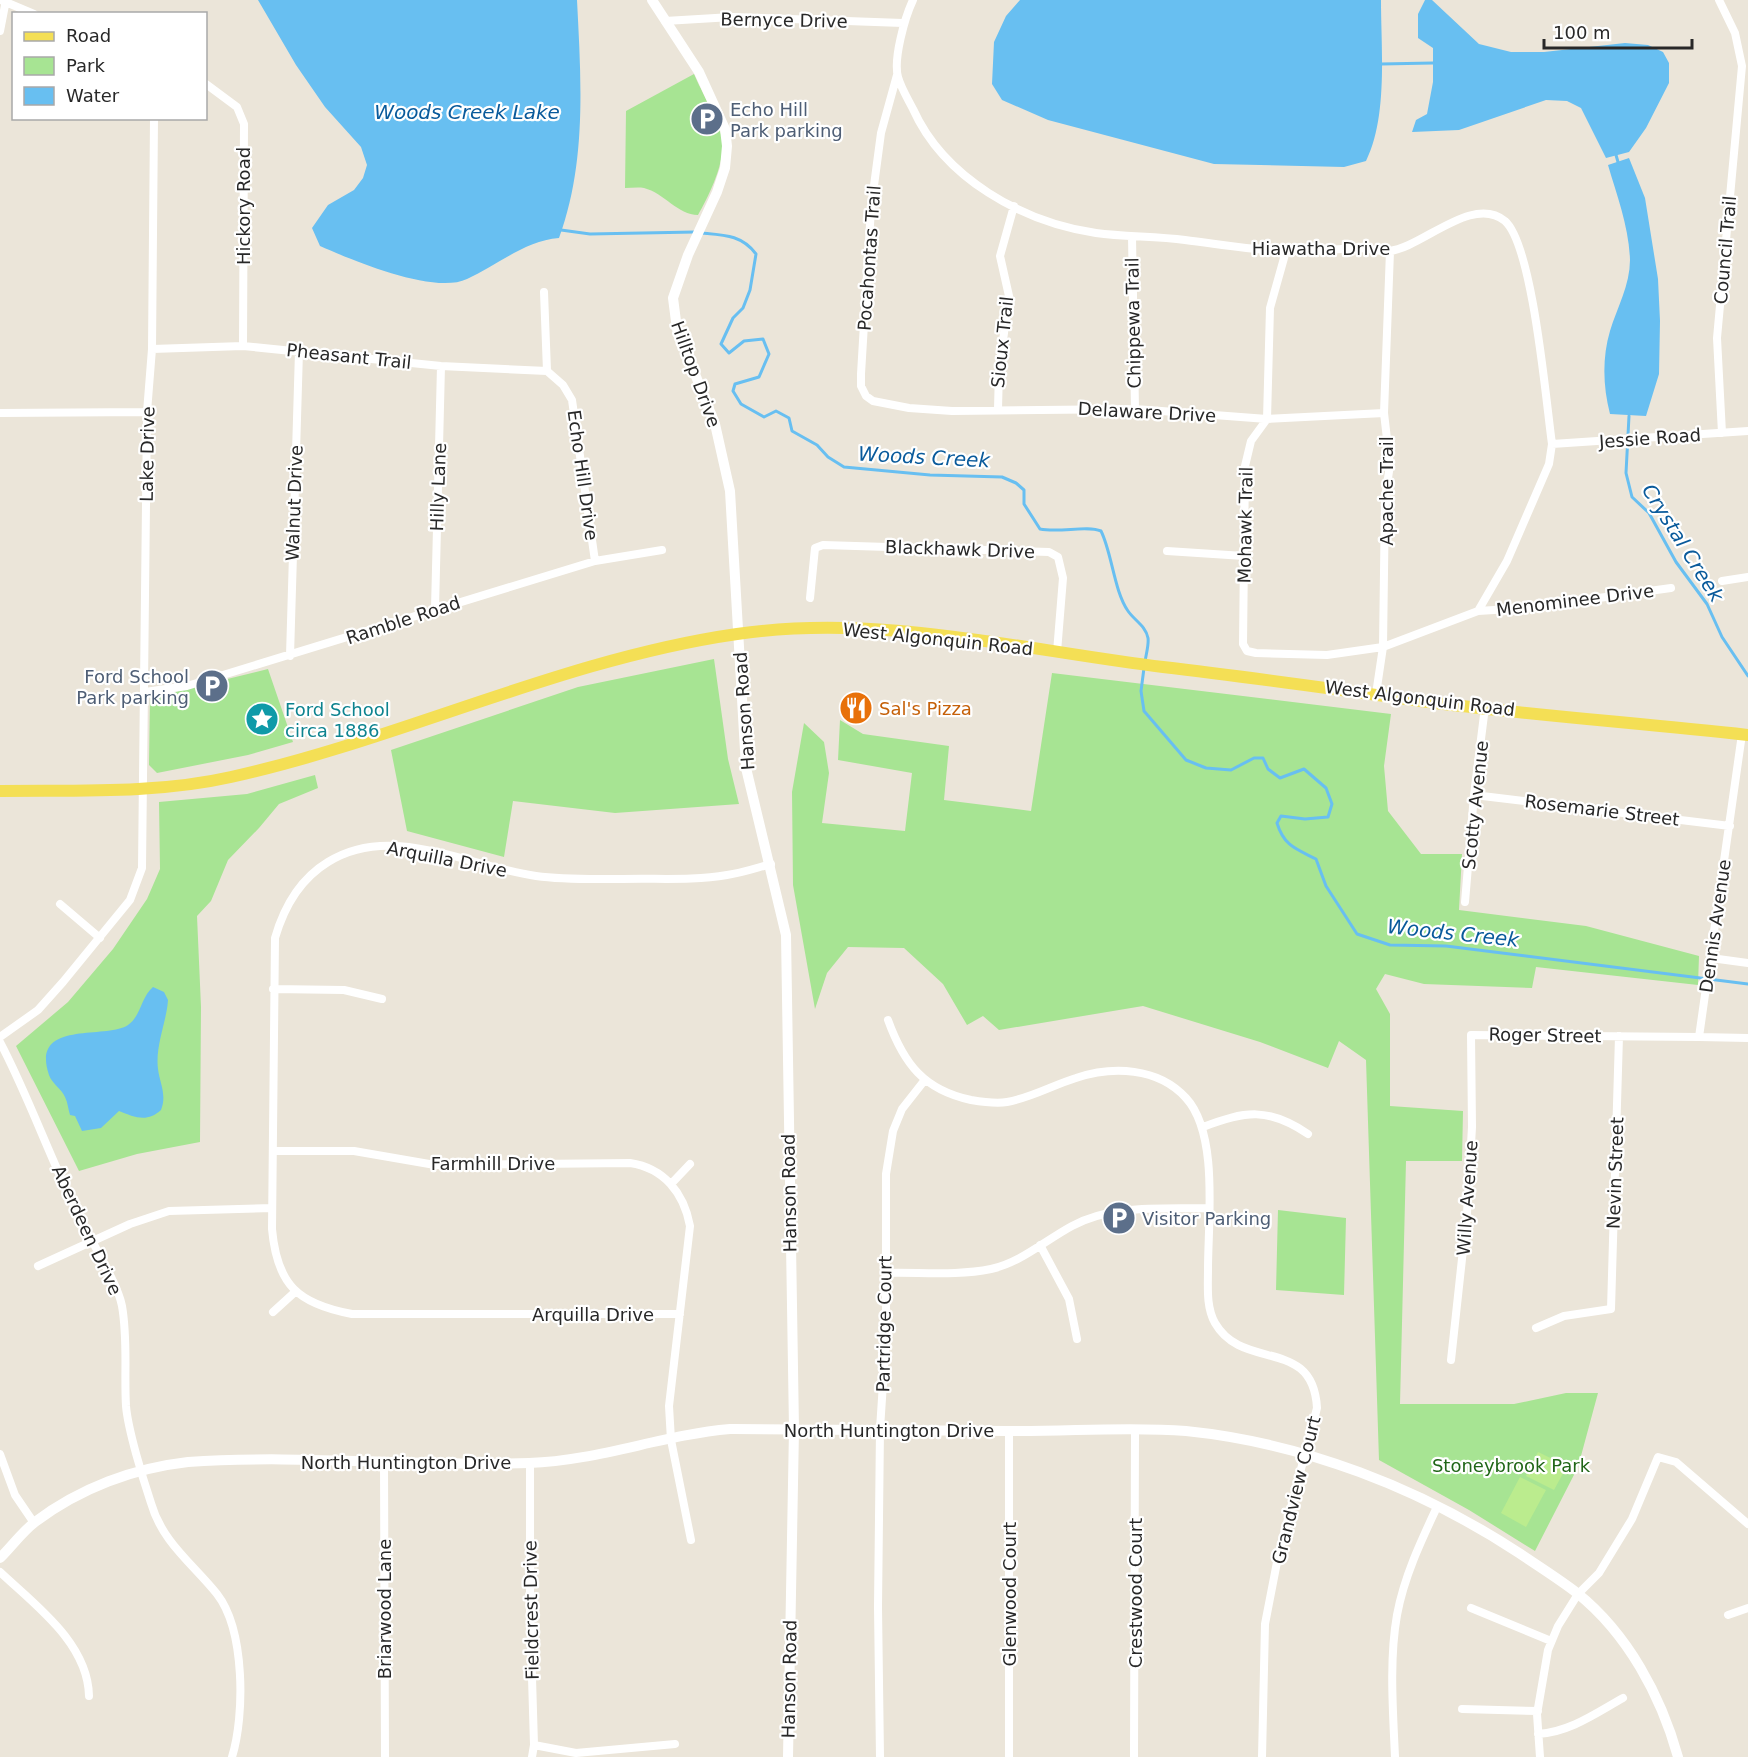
<svg xmlns="http://www.w3.org/2000/svg" width="1748" height="1757" font-family="'DejaVu Sans',sans-serif">
<rect width="100%" height="100%" fill="#ebe5d9"/>
<!-- green -->
<path fill="#a7e493" d="M 694,74 C 701,91 720,123 722,139 C 726,161 709,196 698,215 C 678,215 664,193 644,188 C 638,187 631,188 625,188 L 626,111 Z
M 714,659 L 728,759 L 739,804 L 615,813 L 513,801 L 504,857 L 407,831 L 391,750 L 578,687 Z
M 268,669 L 293,742 L 248,755 L 157,773 L 149,765 L 150,698 Z
M 1052,673 L 1391,714 L 1384,766 L 1388,811 L 1421,854 L 1462,854 L 1459,910 L 1586,926 L 1699,956 L 1698,985 L 1536,967 L 1532,988 L 1424,984 L 1385,974 L 1376,989 L 1390,1014 L 1390,1106 L 1463,1111 L 1462,1161 L 1406,1161 L 1400,1404 L 1514,1404 L 1566,1393 L 1598,1393 L 1578,1467 L 1535,1551 L 1469,1510 L 1379,1460 L 1366,1060 L 1339,1041 L 1328,1068 L 1260,1042 L 1143,1006 L 999,1030 L 983,1016 L 967,1025 L 943,984 L 904,948 L 848,947 L 827,973 L 815,1009 L 793,885 L 792,792 L 804,723 L 824,742 L 829,773 L 822,823 L 905,831 L 912,773 L 838,760 L 840,720 L 863,734 L 949,746 L 944,800 L 1031,811 Z
M 315,775 L 318,788 L 279,804 L 259,828 L 228,860 L 211,901 L 197,916 L 201,1007 L 200,1142 L 137,1154 L 79,1171 L 16,1046 L 68,1002 L 113,949 L 147,899 L 160,869 L 159,802 L 247,794 Z
M 1278,1210 L 1346,1218 L 1344,1295 L 1276,1290 Z"/>
<!-- pitch -->
<path fill="#bbec8e" d="M 1538,1452 L 1567,1466 L 1554,1490 L 1526,1476 Z
M 1520,1477 L 1546,1490 L 1526,1527 L 1501,1513 Z"/>
<!-- water -->
<path fill="#68bff1" d="M 258,0 L 577,0 C 581,79 587,162 559,238 C 524,241 498,265 467,279 C 434,295 352,260 320,246 L 312,228 L 328,205 L 354,190 L 363,178 L 367,165 L 361,147 L 325,107 L 296,65 Z
M 1020,0 L 1381,0 C 1381,48 1388,117 1366,161 L 1344,167 L 1214,164 L 1048,120 L 1002,100 L 992,84 L 994,42 L 1006,16 Z
M 1425,0 L 1432,0 L 1479,44 L 1511,52 L 1544,52 L 1625,43 L 1648,45 L 1663,52 L 1669,63 L 1669,83 L 1646,128 L 1629,152 L 1606,158 L 1581,108 L 1567,101 L 1546,100 L 1459,130 L 1412,132 L 1416,120 L 1427,114 L 1433,82 L 1433,48 L 1418,38 L 1418,14 Z
M 1629,158 L 1645,198 L 1658,279 L 1660,321 L 1659,374 L 1646,416 L 1610,414 C 1603,387 1602,358 1610,331 C 1617,308 1630,285 1630,260 C 1629,227 1617,196 1608,165 Z
M 153,987 L 164,992 L 168,1000 C 167,1020 155,1046 158,1069 C 160,1084 167,1095 161,1110 C 147,1123 134,1117 119,1111 L 101,1128 L 82,1131 L 75,1116 L 70,1115 C 68,1109 68,1103 65,1097 C 62,1089 52,1084 49,1075 C 30,1019 106,1040 128,1025 C 141,1016 141,997 153,987 Z"/>
<g fill="none" stroke-linecap="round" stroke-linejoin="round">
<!-- stream -->
<path stroke="#68bff1" stroke-width="3" d="M 1381,64 L 1433,63
M 1616,155 L 1618,162
M 561,230 L 590,234 L 695,232
M 702,233 C 724,235 742,235 756,254 L 750,290 L 743,308 L 733,318 L 721,344 L 729,353 L 744,341 L 763,339 L 769,354 L 759,377 L 735,384 L 733,391 L 741,404 L 764,417 L 776,411 L 789,418 L 792,431 L 817,445 L 828,457 L 844,467 L 930,475 L 1002,477 L 1016,483 L 1024,490 L 1024,504 L 1040,529 C 1060,533 1087,525 1101,531 C 1112,553 1114,591 1128,611 C 1134,620 1146,626 1148,638 C 1149,645 1146,654 1145,662
M 1629,416 L 1626,473 L 1632,497 L 1649,513 L 1676,562 L 1707,604 L 1722,637 L 1748,676
M 1144,668 L 1141,691 L 1144,711 L 1186,760 L 1206,768 L 1231,770 L 1254,758 L 1263,758 L 1268,769 L 1280,778 L 1304,769 L 1326,788 L 1332,804 L 1328,817 L 1305,819 L 1281,816 L 1277,823 C 1284,846 1296,849 1316,859 L 1326,886 L 1357,934 L 1390,945 L 1446,946 L 1748,984"/>
<!-- street -->
<path stroke="#fff" stroke-width="8" d="M 1,0 L 34,14
M 913,0 C 905,17 893,59 898,77 C 901,88 908,99 913,109 C 944,178 1022,222 1096,233 C 1125,237 1155,236 1185,240 C 1218,244 1251,250 1284,251 C 1309,252 1334,249 1359,248 C 1369,248 1380,252 1389,251 C 1422,248 1472,194 1505,221 C 1533,246 1546,402 1552,444 L 1549,464 L 1507,561 L 1478,611 L 1383,647 L 1327,655 L 1256,653 L 1247,651 L 1243,644 L 1245,466 L 1251,441 L 1267,419 L 1270,308 L 1286,251
M 1719,0 L 1735,33 L 1742,66 L 1717,338 L 1722,433
M 665,21 L 732,17 L 903,23
M 0,31 L 6,0
M 897,75 L 881,133 L 871,208 L 861,374 L 861,386 L 866,396 L 873,401 L 909,408 L 952,411 L 1135,409 L 1267,419 L 1384,413
M 206,84 L 237,107 L 244,124 L 243,346
M 1132,237 L 1135,409
M 544,292 L 547,371 L 563,385 L 572,400 L 595,561
M 152,349 L 243,346 L 441,366 L 547,371
M 998,409 L 999,370 L 1009,296 L 1000,256 L 1014,206
M 0,413 L 147,412
M 1552,444 L 1748,431
M 1167,551 L 1244,556
M 1722,581 L 1748,577
M 810,598 L 815,548 L 823,545 L 1049,552 L 1058,557 L 1063,578 L 1057,652
M 435,609 L 441,366
M 1478,611 L 1526,608 L 1671,588
M 290,656 L 299,351
M 145,692 L 187,686 L 595,561 L 662,550
M 1376,694 L 1383,647 L 1385,498 L 1390,465 L 1384,413 L 1390,251
M 1474,795 L 1730,826
M 1465,902 L 1474,795 L 1485,707
M 60,904 L 100,938
M 1711,958 L 1748,963
M 273,989 L 344,990 L 382,999
M 888,1020 C 904,1064 924,1090 971,1100 C 983,1102 995,1104 1007,1102 C 1031,1098 1053,1085 1076,1078 C 1112,1066 1158,1067 1186,1098 C 1219,1134 1208,1221 1208,1269 C 1208,1287 1206,1307 1215,1323 C 1243,1372 1313,1336 1317,1408 L 1278,1557 L 1265,1624 L 1262,1757
M 0,1037 L 38,1010 L 63,982 L 130,900 L 142,868 L 147,412 L 152,349 L 154,118
M 1699,1037 L 1748,1038
M 0,1042 C 30,1099 50,1159 79,1216 C 90,1239 118,1284 122,1306 C 128,1340 124,1373 126,1406 C 128,1430 143,1479 151,1503 C 162,1542 193,1564 217,1594 C 245,1630 245,1715 232,1757
M 1203,1127 C 1245,1111 1268,1107 1308,1134
M 274,1151 L 354,1151 L 435,1165 L 630,1163 C 664,1168 684,1193 690,1226 L 669,1406 L 671,1440 L 691,1540
M 671,1184 L 690,1164
M 1040,1245 L 1069,1299 L 1077,1339
M 38,1266 L 130,1224 L 169,1211 L 272,1208
M 885,1273 C 920,1272 957,1276 991,1269 C 1020,1263 1046,1240 1072,1226 C 1113,1204 1163,1209 1208,1208
M 273,1312 L 295,1292
M 680,1314 L 352,1314 C 298,1304 277,1285 272,1229 L 275,938 C 284,907 300,879 328,862 C 392,822 469,867 536,876 C 564,880 593,879 622,879 C 657,878 693,881 727,875 C 742,873 756,868 771,864
M 1536,1328 L 1564,1316 L 1611,1309 L 1619,1036
M 1451,1360 L 1467,1213 L 1472,1127 L 1471,1035 L 1699,1037 L 1742,734
M 1009,1431 L 1009,1757
M 0,1454 L 15,1495 L 34,1523
M 384,1462 L 385,1757
M 530,1463 L 530,1610 L 534,1745 L 532,1757
M 0,1572 C 35,1605 88,1643 89,1696
M 1471,1608 L 1551,1641
M 1728,1615 L 1748,1608
M 1462,1709 L 1538,1711
M 1538,1734 C 1570,1732 1596,1713 1623,1698
M 534,1745 L 576,1753 L 675,1744
M 880,1757 L 878,1607 L 880,1429 L 886,1337 L 886,1174 L 893,1131 L 902,1109 L 924,1081
M 1134,1757 L 1135,1429
M 1395,1757 C 1393,1711 1389,1660 1397,1615 C 1404,1577 1421,1541 1437,1507
M 1540,1757 L 1537,1714 L 1548,1650 L 1558,1626 L 1578,1594 L 1599,1573 L 1632,1519 L 1658,1457 L 1676,1462 L 1748,1524"/>
<!-- secondary -->
<path stroke="#fff" stroke-width="10" d="M 652,0 L 699,72 L 725,129 L 727,146 L 725,168 L 717,192 L 688,255 L 673,298 L 677,329 L 715,424 L 730,491 L 746,768 L 786,935 L 794,1429 L 788,1757
M 0,1558 C 12,1546 22,1532 35,1522 C 80,1488 134,1468 188,1462 C 301,1454 416,1467 529,1463 C 597,1461 662,1435 730,1429 C 822,1430 914,1430 1007,1431 C 1066,1432 1126,1426 1186,1431 C 1304,1443 1420,1488 1519,1553 C 1538,1566 1559,1579 1577,1593 C 1628,1634 1661,1696 1678,1757"/>
<!-- primary -->
<path stroke="#f4df55" stroke-width="12" d="M 0,791 C 76,790 156,794 231,777 C 402,739 563,659 737,634 C 879,613 1023,650 1163,667 C 1249,677 1334,689 1420,701 C 1529,715 1639,723 1748,735"/>
</g>
<!-- icons -->
<defs>
<symbol id="parking-disc" viewBox="-11 -11 22 22"><circle r="9.5" fill="#5c6f8a" stroke="#fff"/><path d="M-3.5-5.5H1a3.5 3.5 0 0 1 0 7H-1V5.5H-3.5ZM-1-3.4V-.6H.8a1.4 1.4 0 0 0 0-2.8Z" fill="#fff"/></symbol>
<symbol id="restaurant-disc" viewBox="-11 -11 22 22"><circle r="9.5" fill="#e8710a" stroke="#fff"/><path d="M-5-6h1v4h1v-4h1v4h1v-4h1v5L-1.5 .5V6h-2V.5L-5-1ZM5-6V6H3V1.5H1.5Q1.5-4 5-6Z" fill="#fff"/></symbol>
<symbol id="sight-disc" viewBox="-11 -11 22 22"><circle r="9.5" fill="#0f9aa8" stroke="#fff"/><path d="M0-6L1.8-2.2L6-1.7L2.9 1.2L3.7 5.4L0 3.3L-3.7 5.4L-2.9 1.2L-6-1.7L-1.8-2.2Z" fill="#fff"/></symbol>
</defs>
<g fill-rule="evenodd">
<use href="#parking-disc" x="688" y="100" width="38" height="38"/>
<use href="#parking-disc" x="193" y="667" width="38" height="38"/>
<use href="#restaurant-disc" x="837" y="689" width="38" height="38"/>
<use href="#sight-disc" x="243" y="700" width="38" height="38"/>
<use href="#parking-disc" x="1100" y="1199" width="38" height="38"/>
</g>
<g text-anchor="middle" dominant-baseline="central" stroke-width="4.5" stroke-linejoin="round" paint-order="stroke">
<!-- street labels -->
<g font-size="18" fill="#282828" stroke="#fff">
<text transform="translate(784 20) rotate(1)">Bernyce Drive</text>
<text transform="translate(243 206) rotate(-90)">Hickory Road</text>
<text x="1321" y="248">Hiawatha Drive</text>
<text transform="translate(1725 250) rotate(-85)">Council Trail</text>
<text transform="translate(869 258) rotate(-86)">Pocahontas Trail</text>
<text transform="translate(1133 323) rotate(-91)">Chippewa Trail</text>
<text transform="translate(1002 342) rotate(-84)">Sioux Trail</text>
<text transform="translate(349 356) rotate(6)">Pheasant Trail</text>
<text transform="translate(696 374) rotate(70)">Hilltop Drive</text>
<text transform="translate(1147 412) rotate(3)">Delaware Drive</text>
<text transform="translate(1650 438) rotate(-4)">Jessie Road</text>
<text transform="translate(147 454) rotate(-89)">Lake Drive</text>
<text transform="translate(583 475) rotate(82)">Echo Hill Drive</text>
<text transform="translate(438 487) rotate(-88)">Hilly Lane</text>
<text transform="translate(1386 491) rotate(-90)">Apache Trail</text>
<text transform="translate(294 503) rotate(-88)">Walnut Drive</text>
<text transform="translate(1245 525) rotate(-89)">Mohawk Trail</text>
<text transform="translate(960 549) rotate(2)">Blackhawk Drive</text>
<text transform="translate(1575 600) rotate(-7)">Menominee Drive</text>
<text transform="translate(403 620) rotate(-18)">Ramble Road</text>
<text transform="translate(938 639) rotate(6)">West Algonquin Road</text>
<text transform="translate(1420 698) rotate(7)">West Algonquin Road</text>
<text transform="translate(744 711) rotate(-94)">Hanson Road</text>
<text transform="translate(1475 805) rotate(-84)">Scotty Avenue</text>
<text transform="translate(1602 810) rotate(7)">Rosemarie Street</text>
<text transform="translate(447 859) rotate(11)">Arquilla Drive</text>
<text transform="translate(1715 926) rotate(-82)">Dennis Avenue</text>
<text transform="translate(1545 1035) rotate(1)">Roger Street</text>
<text x="493" y="1163">Farmhill Drive</text>
<text transform="translate(1615 1173) rotate(-88)">Nevin Street</text>
<text transform="translate(789 1193) rotate(-91)">Hanson Road</text>
<text transform="translate(1467 1198) rotate(-86)">Willy Avenue</text>
<text transform="translate(87 1230) rotate(65)">Aberdeen Drive</text>
<text x="593" y="1314">Arquilla Drive</text>
<text transform="translate(884 1324) rotate(-89)">Partridge Court</text>
<text x="889" y="1430">North Huntington Drive</text>
<text x="406" y="1462">North Huntington Drive</text>
<text transform="translate(1296 1490) rotate(-76)">Grandview Court</text>
<text transform="translate(1135 1593) rotate(-90)">Crestwood Court</text>
<text transform="translate(1009 1594) rotate(-90)">Glenwood Court</text>
<text transform="translate(384 1609) rotate(-90)">Briarwood Lane</text>
<text transform="translate(531 1610) rotate(-91)">Fieldcrest Drive</text>
<text transform="translate(789 1679) rotate(-89)">Hanson Road</text>
</g>
<!-- service labels -->
<g font-size="18" fill="#4e5e75" stroke="#fff" text-anchor="start">
<text x="730" y="109">Echo Hill<tspan x="730" dy="21">Park parking</tspan></text>
<text x="189" y="676" text-anchor="end">Ford School<tspan x="189" dy="21">Park parking</tspan></text>
<text x="1142" y="1218">Visitor Parking</text>
</g>
<!-- food labels -->
<g font-size="18" fill="#c56008" stroke="#fff" text-anchor="start">
<text x="879" y="708">Sal's Pizza</text>
</g>
<!-- culture labels -->
<g font-size="18" fill="#0d838f" stroke="#fff" text-anchor="start">
<text x="285" y="709">Ford School<tspan x="285" dy="21">circa 1886</tspan></text>
</g>
<!-- park labels -->
<g font-size="18" fill="#206617" stroke="#fff">
<text x="1511" y="1465">Stoneybrook Park</text>
</g>
<!-- water labels -->
<g font-size="20" font-style="italic" fill="#095a9b" stroke="#fff">
<text x="467" y="112">Woods Creek Lake</text>
<text transform="translate(924 457) rotate(3)">Woods Creek</text>
<text transform="translate(1683 543) rotate(58)">Crystal Creek</text>
<text transform="translate(1453 933) rotate(6)">Woods Creek</text>
</g>
</g>
<!-- legend -->
<rect x="12" y="12" width="195" height="108" fill="#ffffff" stroke="#a9a9a9" stroke-width="1.5"/>
<rect x="24" y="32" width="30" height="9" fill="#f4df55" stroke="#a9a9a9" stroke-width="1.5"/>
<text x="66" y="42" font-size="18" fill="#282828">Road</text>
<rect x="24" y="57" width="30" height="18" fill="#a7e493" stroke="#a9a9a9" stroke-width="1.5"/>
<text x="66" y="72" font-size="18" fill="#282828">Park</text>
<rect x="24" y="87" width="30" height="18" fill="#68bff1" stroke="#a9a9a9" stroke-width="1.5"/>
<text x="66" y="102" font-size="18" fill="#282828">Water</text>
<!-- scale -->
<path d="M1544 39v9h148v-9" fill="none" stroke="#282828" stroke-width="3"/>
<text x="1553" y="39" font-size="18" fill="#282828" stroke="#ffffff" stroke-width="4.5" paint-order="stroke">100 m</text>
</svg>
